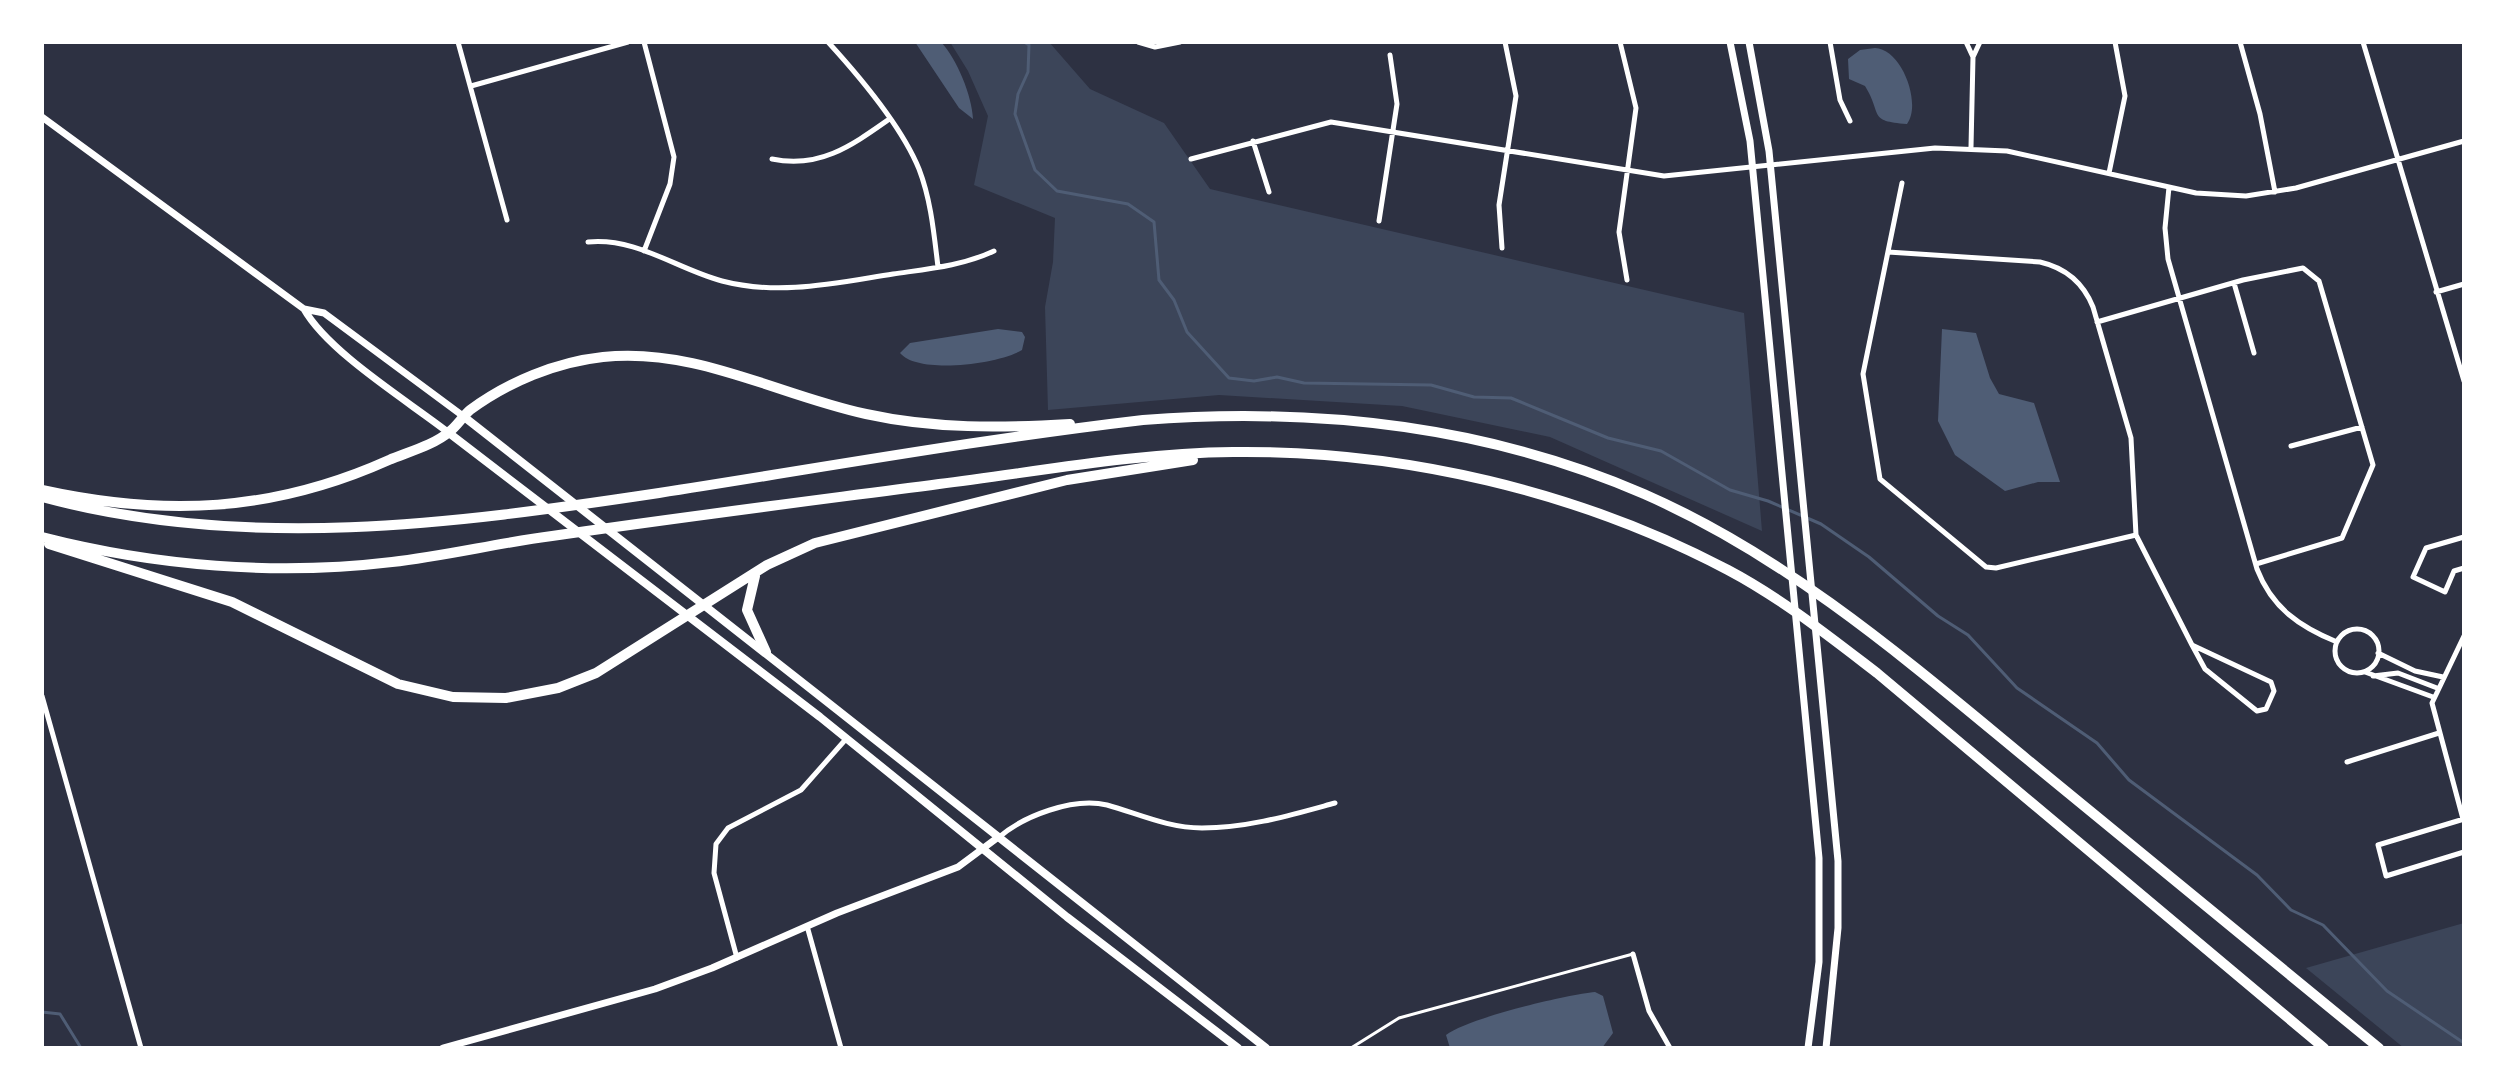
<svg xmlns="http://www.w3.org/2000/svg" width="2506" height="1090" font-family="'Space Grotesk',sans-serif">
<rect width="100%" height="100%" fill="#2d3142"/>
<!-- green -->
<path fill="#3c4559" d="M 950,42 L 1049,42 L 1090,89 L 1164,123 L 1210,189 L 1744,313 L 1762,531 L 1550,437 L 1402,406 L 1219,395 L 1048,410 L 1045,307 L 1053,262 L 1055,218 L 974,185 L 988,116 L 968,71 Z
M 2464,923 L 2464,1048 L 2404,1048 L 2306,968 Z"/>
<!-- water -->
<path fill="#4f5d75" d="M 915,42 L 941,42 C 957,59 972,96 973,119 L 959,108 Z
M 1875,48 C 1902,49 1922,104 1907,124 C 1867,121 1883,115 1865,86 L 1849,79 L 1848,59 L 1860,50 Z
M 998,329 L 1022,332 L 1025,337 L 1022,350 C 999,364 918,375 900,353 L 910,343 Z
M 1942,329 L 1976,333 L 1990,378 L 1999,394 L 2034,403 L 2060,482 L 2038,482 L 2005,491 L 1955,455 L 1938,421 Z
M 1595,992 L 1603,996 L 1613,1033 L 1602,1048 L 1450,1048 L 1446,1035 C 1468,1018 1565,995 1595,992 Z"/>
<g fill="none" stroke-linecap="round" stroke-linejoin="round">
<!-- stream -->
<path stroke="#4f5d75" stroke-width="3" d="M 1024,42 L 1029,45 L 1028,72 L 1018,94 L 1015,114 L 1035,170 L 1057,191 L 1128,204 L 1154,222 L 1159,280 L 1174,300 L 1187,332 L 1229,378 L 1254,381 L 1277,377 L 1304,383 L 1431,385 L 1474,397 L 1511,398 L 1608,438 L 1661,451 L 1730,490 L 1768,501 L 1821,524 L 1869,557 L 1938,616 L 1968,635 L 2017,688 L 2097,743 L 2129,780 L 2257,875 L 2291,910 L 2323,925 L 2387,991 L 2464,1043
M 42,1012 L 60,1014 L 81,1048"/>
<!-- service -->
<path stroke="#fff" stroke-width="3" d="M 1351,1048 L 1399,1018 L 1633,954"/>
<!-- minor -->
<path stroke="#fff" stroke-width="5" d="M 458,42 L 507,220
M 644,42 L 674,157 L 670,184 L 644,251
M 828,42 C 860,77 901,125 919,169 C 931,200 934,234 938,267
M 1138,42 L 1155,47 L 1180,42
M 1620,42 L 1636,108 L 1619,232 L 1627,280
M 1830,42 L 1840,100 L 1850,121
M 1966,42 L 1973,57
M 2240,42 L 2260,114 L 2275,192
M 2363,42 L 2464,381
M 471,86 L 628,42
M 1253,141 L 1269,192
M 1971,147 L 1973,57 L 1980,42
M 772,159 C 819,169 851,146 888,120
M 1191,159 L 1331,122 L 1664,176 L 1935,148 L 2007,151 L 2196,193 L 2246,196 L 2296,188 L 2464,141
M 2109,173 L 2125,96 L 2115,42
M 1902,183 L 1863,374 L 1880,479 L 1986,567 L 1996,568 L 2136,535
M 2169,187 L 2165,228 L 2168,259 L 2257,569 C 2272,608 2300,627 2337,642
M 1379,221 L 1397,104 L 1390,55
M 588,242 C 636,237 677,269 722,281 C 779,296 835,283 893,274 C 927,269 962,266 994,251
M 1502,248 L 1499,205 L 1516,96 L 1505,42
M 1888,252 L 2040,262 C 2066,268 2083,282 2093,307 L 2131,438 L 2136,535 L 2192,645
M 2234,283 L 2254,353
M 2436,292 L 2464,284
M 2097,322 L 2243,280 L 2303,268 L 2319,281 L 2373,465 L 2342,538 L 2256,564
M 2291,446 L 2362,427
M 2464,537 L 2426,548 L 2413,577 L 2445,592 L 2454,571 L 2464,568
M2335 651a22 22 0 1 1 44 0a22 22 0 1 1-44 0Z
M 2192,645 L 2271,682 L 2274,691 L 2266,709 L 2257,711 L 2205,669 Z
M 2378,653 L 2415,671 L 2443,677
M 2365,672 L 2433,697
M 2373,676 L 2398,673 L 2437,688
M 42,696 L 141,1048
M 2347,762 L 2439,733
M 2463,819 L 2432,703 L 2464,636
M 2464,819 L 2378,845 L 2386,876 L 2464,852
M 998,838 C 1023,816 1073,797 1107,805 C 1139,814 1168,828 1202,828 C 1248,828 1291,815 1335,803
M 807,926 L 841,1048
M 1633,954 L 1649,1011 L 1670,1048
M 737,958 L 714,873 L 716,844 L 728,828 L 801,790 L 846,739"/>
<!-- tertiary -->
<path stroke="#fff" stroke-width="7" d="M 443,1048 L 655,989 L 712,968 L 837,913 L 958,867 L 997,838"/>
<!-- secondary -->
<path stroke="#fff" stroke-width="7" d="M 1730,42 L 1750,141 L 1819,858 L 1819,962 L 1808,1048
M 1749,42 L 1769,151 L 1838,861 L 1838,928 L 1826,1048
M 42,117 L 304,309 L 324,313 L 463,416
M 304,309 C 328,352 408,401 449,433"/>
<!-- primary -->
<path stroke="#fff" stroke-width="8" d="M 463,416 C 731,626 999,837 1266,1048
M 449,433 L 820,717 L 1067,917 L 1238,1048"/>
<!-- motorway -->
<path stroke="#fff" stroke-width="10" d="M 42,490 C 165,517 273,512 389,460 C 408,452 434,445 449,432 C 457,426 462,417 470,410 C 508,382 556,362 603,357 C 695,347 778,395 866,414 C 934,429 1001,428 1070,424
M 42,497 C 246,552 453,524 659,493 C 820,468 981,439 1143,420 C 1314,407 1485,425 1644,494 C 1788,557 1908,661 2028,760 C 2145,856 2262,952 2379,1048
M 42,537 C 155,566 276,576 392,562 C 445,556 498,543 552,536 C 681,517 810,501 939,484 C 1036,472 1135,453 1233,452 C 1403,450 1578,491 1728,570 C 1781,598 1830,637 1877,673 L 2324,1048
M 49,544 L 232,602 L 398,684 L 453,697 L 506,698 L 558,688 L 596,673 L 767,565 L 815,543 L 1067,480 L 1193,460
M 755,576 L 747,610 L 766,652"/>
</g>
<!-- border -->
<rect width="2506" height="1090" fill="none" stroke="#ffffff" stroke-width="88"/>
</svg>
